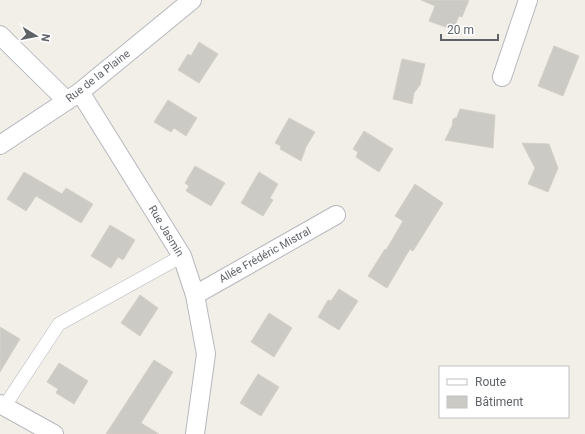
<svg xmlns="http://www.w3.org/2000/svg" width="585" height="434" font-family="Roboto,sans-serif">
<rect width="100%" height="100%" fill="#f1efe8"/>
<!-- building -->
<path fill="#cccac5" stroke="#d6d1c6" d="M 421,0 L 469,0 L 462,17 L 459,16 L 453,30 L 429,21 L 435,6 Z
M 199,42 L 218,54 L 199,83 L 178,70 L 188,54 L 191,56 Z
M 554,46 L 579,56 L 563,96 L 538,86 Z
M 402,59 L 425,64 L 420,85 L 414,93 L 412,104 L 393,99 Z
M 168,100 L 197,118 L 186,136 L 174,128 L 171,132 L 154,122 Z
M 460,109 L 495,115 L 493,148 L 445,140 L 452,126 L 453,119 L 457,117 Z
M 289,118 L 315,132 L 306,147 L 301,161 L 280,149 L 281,146 L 275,143 Z
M 364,131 L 393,149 L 379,172 L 356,157 L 358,152 L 353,149 Z
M 522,143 L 549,144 L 558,168 L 548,192 L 528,184 L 535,168 Z
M 195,166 L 225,183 L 211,206 L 186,191 L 189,186 L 185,183 Z
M 24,172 L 62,194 L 66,188 L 93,204 L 81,223 L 36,196 L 26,211 L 7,199 Z
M 259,172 L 278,184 L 270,198 L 273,200 L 263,216 L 241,203 Z
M 415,184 L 443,203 L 413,251 L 410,249 L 387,288 L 368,276 L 385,249 L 386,250 L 403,221 L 395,216 Z
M 110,225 L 135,240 L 123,260 L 118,257 L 111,268 L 91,256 Z
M 339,289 L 358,301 L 339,330 L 318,317 L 328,300 L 331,301 Z
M 140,295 L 158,308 L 140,336 L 121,323 Z
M 269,313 L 292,328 L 274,357 L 251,342 Z
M 0,327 L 20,339 L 0,372 Z
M 154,360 L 173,372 L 141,423 L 159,434 L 106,434 Z
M 59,363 L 88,381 L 74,404 L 56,393 L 58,389 L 47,382 Z
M 258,374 L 279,387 L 261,416 L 240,403 Z"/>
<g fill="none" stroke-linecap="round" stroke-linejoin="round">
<defs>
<path id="pedestrian" d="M 4,407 L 59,324 L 182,256"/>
<path id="minor" d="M 0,35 L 67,101
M 502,77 L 528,0
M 80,92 L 182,256 L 195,295 L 206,354 L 195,434
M 0,145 L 80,92 L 192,0
M 195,295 L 336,215
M 0,404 L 54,434"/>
</defs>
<!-- pedestrian casing -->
<use href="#pedestrian" stroke="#b5b8bc" stroke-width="14"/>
<!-- minor casing -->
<use href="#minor" stroke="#b5b8bc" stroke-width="20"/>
<!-- pedestrian -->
<use href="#pedestrian" stroke="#fff" stroke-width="13"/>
<!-- minor -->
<use href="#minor" stroke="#fff" stroke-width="18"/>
</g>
<g text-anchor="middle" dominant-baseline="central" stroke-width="3" stroke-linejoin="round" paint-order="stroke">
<!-- street labels -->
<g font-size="11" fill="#5f6368" stroke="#fff">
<text transform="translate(98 76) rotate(-38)">Rue de la Plaine</text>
<text transform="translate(166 231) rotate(59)">Rue Jasmin</text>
<text transform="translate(265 255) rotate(-29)">Allée Frédéric Mistral</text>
</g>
</g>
<!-- legend -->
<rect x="439" y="366" width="130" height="52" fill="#ffffff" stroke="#bfc1c3"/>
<rect x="447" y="379" width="20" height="6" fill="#ffffff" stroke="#bfc1c3"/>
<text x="475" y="386" font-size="12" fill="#5f6368">Route</text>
<rect x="447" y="396" width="20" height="12" fill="#cccac5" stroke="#bfc1c3"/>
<text x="475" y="406" font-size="12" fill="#5f6368">Bâtiment</text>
<!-- north arrow -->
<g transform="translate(36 36) rotate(100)" stroke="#ffffff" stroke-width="3" paint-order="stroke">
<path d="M0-3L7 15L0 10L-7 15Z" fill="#5f6368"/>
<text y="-6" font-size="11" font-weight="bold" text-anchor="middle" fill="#5f6368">N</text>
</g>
<!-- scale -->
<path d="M441 34v6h57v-6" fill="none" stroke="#5f6368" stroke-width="2"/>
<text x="447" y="34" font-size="12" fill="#5f6368" stroke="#ffffff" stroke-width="3" paint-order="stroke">20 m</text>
</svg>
